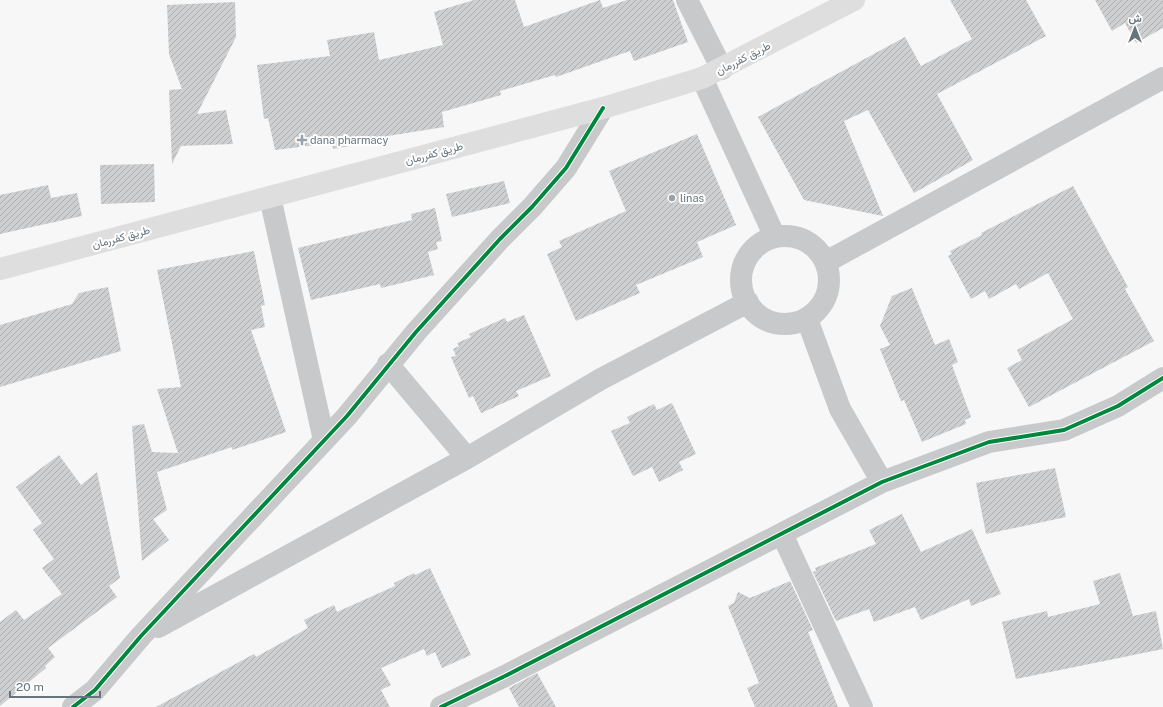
<svg xmlns="http://www.w3.org/2000/svg" width="1163" height="707" font-family="'Public Sans',Vazirmatn,sans-serif">
<defs>
<pattern id="building-hatch" width="6" height="6" patternUnits="userSpaceOnUse"><rect width="6" height="6" fill="#cecfd0"/><path d="M-1 1l2-2M0 6l6-6M5 7l2-2" fill="none" stroke="#abadae"/></pattern>
</defs>
<rect width="100%" height="100%" fill="#f7f7f7"/>
<!-- building -->
<path fill="url(#building-hatch)" d="M 474,0 L 515,0 L 524,27 L 600,0 L 603,8 L 627,0 L 673,0 L 688,42 L 634,61 L 630,51 L 556,77 L 555,75 L 500,91 L 501,95 L 442,112 L 444,127 L 388,136 L 389,139 L 333,149 L 332,143 L 275,150 L 268,118 L 264,119 L 257,65 L 330,56 L 327,40 L 374,32 L 379,60 L 443,45 L 434,12 Z
M 950,0 L 1026,0 L 1046,36 L 937,94 L 973,160 L 914,193 L 868,110 L 844,121 L 883,216 L 804,200 L 758,117 L 905,37 L 921,66 L 972,39 Z
M 1095,0 L 1163,0 L 1163,28 L 1136,43 L 1125,23 L 1112,31 Z
M 235,2 L 236,37 L 197,114 L 226,110 L 233,144 L 181,146 L 172,164 L 169,90 L 182,89 L 169,54 L 167,5 Z
M 697,134 L 736,225 L 697,242 L 703,257 L 636,285 L 640,293 L 576,321 L 547,254 L 562,247 L 559,241 L 626,211 L 609,171 Z
M 154,164 L 155,202 L 101,204 L 100,165 Z
M 504,181 L 510,203 L 452,217 L 446,194 Z
M 48,185 L 51,198 L 77,193 L 82,216 L 0,234 L 0,195 Z
M 1073,186 L 1128,287 L 1125,289 L 1154,341 L 1029,407 L 1007,368 L 1022,360 L 1017,350 L 1073,319 L 1048,273 L 1019,289 L 1016,284 L 989,299 L 985,291 L 971,299 L 948,256 L 952,254 L 950,251 L 982,235 L 981,233 Z
M 435,208 L 442,241 L 436,242 L 438,249 L 428,252 L 434,275 L 381,288 L 380,284 L 311,300 L 298,248 L 412,220 L 411,214 Z
M 254,251 L 265,305 L 261,306 L 265,327 L 251,330 L 286,432 L 232,450 L 232,447 L 157,472 L 167,510 L 153,519 L 169,540 L 142,561 L 132,426 L 144,424 L 152,452 L 178,453 L 157,389 L 181,387 L 157,270 Z
M 108,287 L 121,351 L 0,387 L 0,325 L 72,304 L 79,293 Z
M 912,288 L 935,345 L 949,339 L 958,362 L 952,365 L 971,417 L 965,420 L 966,424 L 922,442 L 904,400 L 901,401 L 880,349 L 890,345 L 880,326 L 892,296 Z
M 524,315 L 551,376 L 516,391 L 519,396 L 481,413 L 473,396 L 469,398 L 451,357 L 456,356 L 453,349 L 459,346 L 457,343 L 471,337 L 469,334 L 505,318 L 507,322 Z
M 672,403 L 696,454 L 679,462 L 683,470 L 659,482 L 652,467 L 633,476 L 611,431 L 630,423 L 627,417 L 654,404 L 657,410 Z
M 59,455 L 81,485 L 97,472 L 120,578 L 109,586 L 117,597 L 48,648 L 55,657 L 45,666 L 46,668 L 0,706 L 0,622 L 16,610 L 24,620 L 62,594 L 42,568 L 54,559 L 33,530 L 42,523 L 16,487 Z
M 1055,468 L 1066,517 L 986,534 L 976,483 Z
M 902,514 L 921,552 L 972,529 L 1001,594 L 971,606 L 969,599 L 921,620 L 915,607 L 874,622 L 869,609 L 836,621 L 813,572 L 816,571 L 815,568 L 876,544 L 869,530 Z
M 430,568 L 471,655 L 442,668 L 435,652 L 427,656 L 424,649 L 381,668 L 391,685 L 381,690 L 390,707 L 156,707 L 254,654 L 256,657 L 308,628 L 304,620 L 334,605 L 337,612 L 395,586 L 394,583 L 414,573 L 415,575 Z
M 1120,573 L 1133,616 L 1156,611 L 1163,649 L 1016,679 L 1002,622 L 1047,611 L 1048,617 L 1100,604 L 1093,581 Z
M 790,581 L 813,630 L 808,632 L 838,707 L 755,707 L 747,688 L 759,683 L 728,606 L 734,603 L 738,592 L 750,598 Z
M 537,673 L 556,707 L 519,707 L 509,688 Z"/>
<g fill="none" stroke-linecap="round" stroke-linejoin="round">
<!-- street -->
<path stroke="#c8c9ca" stroke-width="22" d="M 687,0 L 722,69
M 702,78 L 775,237
M 270,197 L 324,440
M741 280a44 44 0 1 1 88 0a44 44 0 1 1-88 0Z
M 826,262 L 1163,78
M 807,319 L 840,409 L 882,482
M 388,364 L 467,458
M 782,534 L 862,707
M 158,627 L 467,458 L 601,379 L 748,302
M 73,707 L 95,690 L 141,636 L 347,416 L 416,332 L 500,239 L 532,207 L 566,168 L 603,108
M 441,707 L 505,676 L 882,482 L 989,442 L 1064,430 L 1118,406 L 1163,378"/>
<!-- secondary -->
<path stroke="#dedede" stroke-width="22" d="M 0,269 L 603,108 L 702,78 L 854,0"/>
<defs>
<path id="cycleway" d="M 73,707 L 95,690 L 141,636 L 347,416 L 416,332 L 500,239 L 532,207 L 566,168 L 603,108
M 441,707 L 505,676 L 882,482 L 989,442 L 1064,430 L 1118,406 L 1163,378"/>
</defs>
<!-- cycleway casing -->
<use href="#cycleway" stroke="#fff" stroke-width="6"/>
<!-- cycleway -->
<use href="#cycleway" stroke="#00873e" stroke-width="4"/>
</g>
<!-- markers -->
<g fill="#99a2a8" stroke="#fff" stroke-width="1.5">
<path d="M300 134h4v4h4v4h-4v4h-4v-4h-4v-4h4z"/>
<circle cx="672" cy="198" r="4"/>
</g>
<g text-anchor="middle" dominant-baseline="central" stroke-width="4" stroke-linejoin="round" paint-order="stroke">
<!-- street labels -->
<g font-size="11" fill="#66747d" stroke="#fff">
<text transform="translate(743 58) rotate(-27)">طريق كفررمان</text>
<text transform="translate(434 153) rotate(-15)">طريق كفررمان</text>
<text transform="translate(121 237) rotate(-15)">طريق كفررمان</text>
</g>
<!-- poi labels -->
<g font-size="11" fill="#66747d" stroke="#fff" text-anchor="start">
<text x="310" y="140">dana pharmacy</text>
<text x="680" y="198">linas</text>
</g>
</g>
<!-- north arrow -->
<g transform="translate(1135 28)" stroke="#ffffff" stroke-width="3" paint-order="stroke">
<path d="M0-3L7 15L0 10L-7 15Z" fill="#66747d"/>
<text y="-6" font-size="11" font-weight="bold" text-anchor="middle" fill="#66747d">ش</text>
</g>
<!-- scale -->
<path d="M10 691v6h90v-6" fill="none" stroke="#66747d" stroke-width="2"/>
<text x="16" y="691" font-size="12" fill="#66747d" stroke="#ffffff" stroke-width="3" paint-order="stroke">20 m</text>
</svg>
